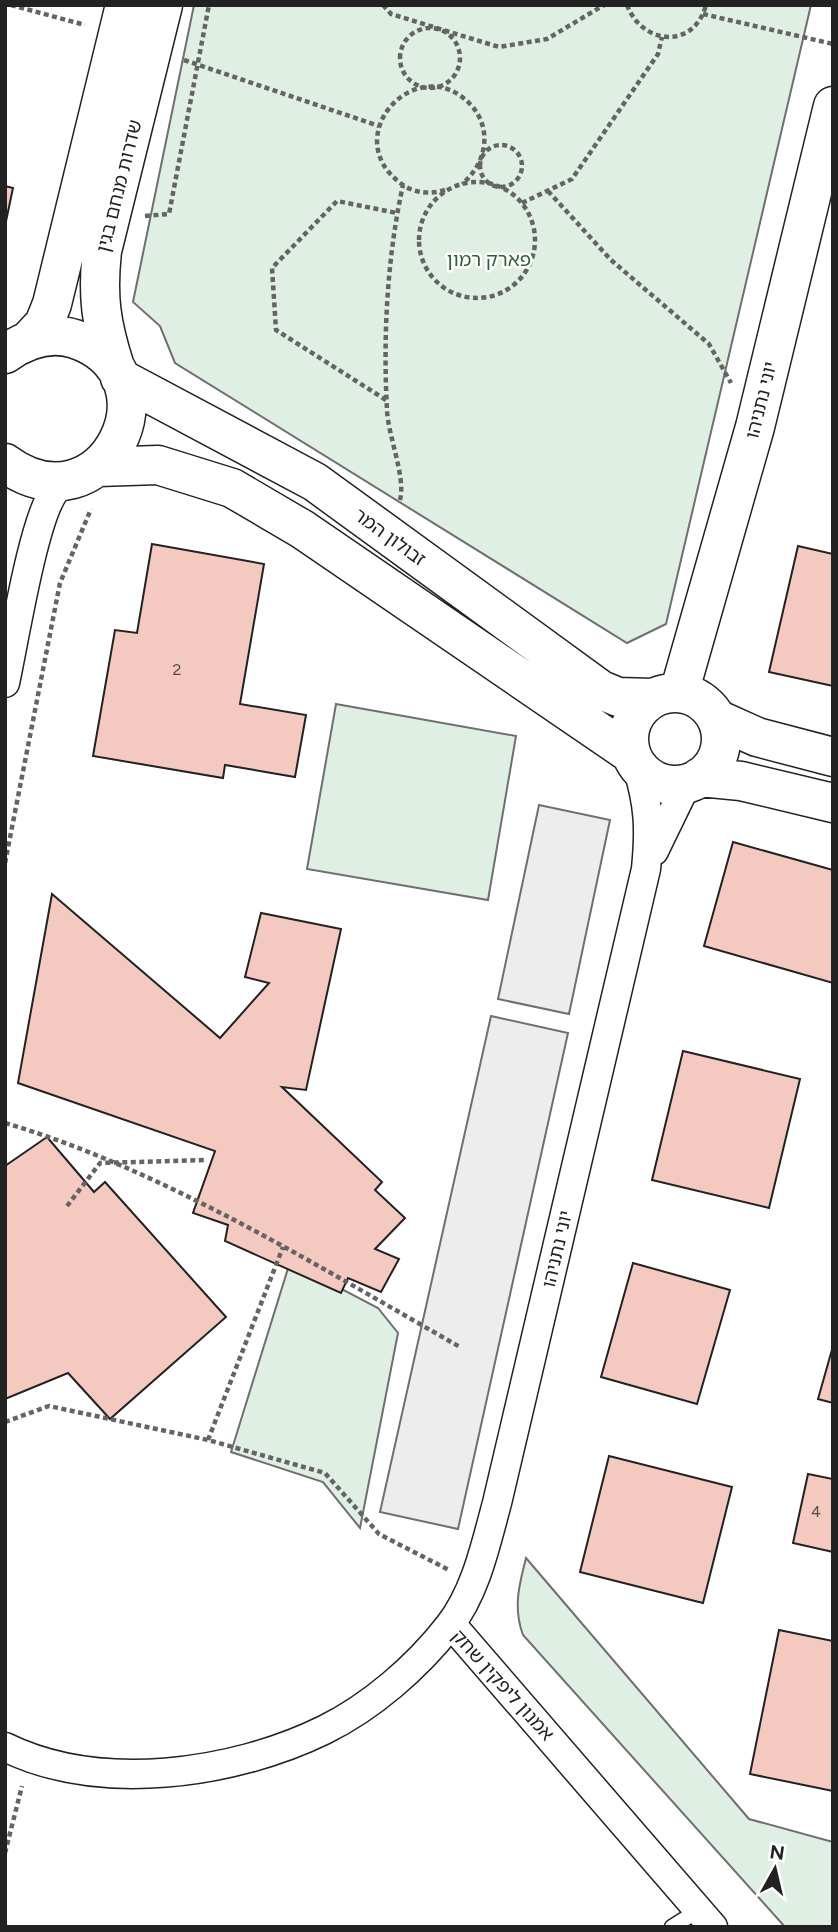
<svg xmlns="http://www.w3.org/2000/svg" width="838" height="1932" font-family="Figtree,'Noto Sans Hebrew',sans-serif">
<rect width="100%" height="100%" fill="#fff"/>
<!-- green -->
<path fill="#e0efe3" stroke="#6f6f6f" stroke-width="2" d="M 194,5 L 811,5 L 666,624 L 627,643 L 175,363 L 160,326 L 133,302 Z
M 336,704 L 516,736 L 488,900 L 307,869 Z
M 290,1262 L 378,1308 L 398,1333 L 360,1528 L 323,1482 L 231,1452 Z
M 526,1558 L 749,1819 L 833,1842 L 833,1927 L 785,1927 L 523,1635 C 513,1608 519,1585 526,1558 Z"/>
<!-- parking -->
<path fill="#ededed" stroke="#6f6f6f" stroke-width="2" d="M 539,805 L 610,820 L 569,1014 L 498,999 Z
M 491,1016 L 568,1033 L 458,1529 L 380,1512 Z"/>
<!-- building -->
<path fill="#f3c9c0" stroke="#222" stroke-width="2" d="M 5,186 L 13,188 L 5,226 Z
M 152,544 L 264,564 L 240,704 L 306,715 L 295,777 L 225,765 L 223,778 L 93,756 L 115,630 L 137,633 Z
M 798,546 L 833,554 L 833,686 L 769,672 Z
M 733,842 L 833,870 L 833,983 L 704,946 Z
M 52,894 L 220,1038 L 269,983 L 245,977 L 261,913 L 341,929 L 306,1090 L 282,1087 L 382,1182 L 375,1190 L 405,1218 L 375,1249 L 399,1259 L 381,1292 L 348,1278 L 341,1293 L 225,1241 L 228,1225 L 193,1213 L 215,1151 L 18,1083 Z
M 683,1051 L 800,1079 L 769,1208 L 652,1180 Z
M 47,1137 L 94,1192 L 105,1182 L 226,1317 L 110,1419 L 68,1373 L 5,1399 L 5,1166 Z
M 633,1263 L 730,1290 L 697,1404 L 601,1377 Z
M 833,1346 L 833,1403 L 818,1399 Z
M 609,1456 L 732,1487 L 703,1603 L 580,1572 Z
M 808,1474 L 833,1479 L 833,1552 L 793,1543 Z
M 779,1630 L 833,1641 L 833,1791 L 750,1774 Z"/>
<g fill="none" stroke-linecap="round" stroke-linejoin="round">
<defs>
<path id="lane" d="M 672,1927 L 699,1910"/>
<path id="street" d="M 5,683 C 14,642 33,521 54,492 C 57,488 62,485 66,481
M 654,851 L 687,783
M 451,1624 L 713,1927
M 5,1747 C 99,1793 232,1775 324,1730 C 371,1707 417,1667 449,1626 C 476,1592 486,1543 497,1503 L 646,869 C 650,829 649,805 637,766"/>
<path id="secondary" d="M 30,339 L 44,324 L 52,304 L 125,5
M 5,354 C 26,339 50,331 75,339 C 183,376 103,535 5,463
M 115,367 C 101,324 97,296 102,251 L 163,5
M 120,378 L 315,482 L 601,690 L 618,697 L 653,698
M 98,467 L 158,465 L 232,488 L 302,529 L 631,754
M 679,693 L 755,427 L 833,106
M629 739a46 46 0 1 1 92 0a46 46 0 1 1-92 0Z
M 717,719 L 757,737 L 833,757
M 700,777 L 741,781 L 833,803"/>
</defs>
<!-- lane casing -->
<use href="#lane" stroke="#222" stroke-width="17"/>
<!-- street casing -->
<use href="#street" stroke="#222" stroke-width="31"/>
<!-- secondary casing -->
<use href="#secondary" stroke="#222" stroke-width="41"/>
<!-- path -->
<path stroke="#646464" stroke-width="4.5" stroke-dasharray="5 3.5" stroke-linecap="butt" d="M 11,5 L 85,25
M 383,5 L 391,14 L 499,47 L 547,39 L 604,5
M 627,5 C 642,45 694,50 706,5
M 703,14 L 833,44
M400 58a30 30 0 1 1 60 0a30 30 0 1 1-60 0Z
M 184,60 L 379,126
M480 166a21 21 0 1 1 42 0a21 21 0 1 1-42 0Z
M419 240a58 58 0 1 1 116 0a58 58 0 1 1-116 0Z
M 445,190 C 429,195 412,193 399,182 C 338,134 418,50 470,104 C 493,128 487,163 462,184
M 548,191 L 611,260 L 709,344 L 731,383
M 522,203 L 572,179 L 658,54 L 662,37
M 145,216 L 169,214 L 209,5
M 386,400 L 276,330 L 272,268 L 337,201 L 397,213
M 400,500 C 406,477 388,436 387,410 C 383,336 387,258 403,185
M 5,863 L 60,583 L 91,509
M 5,1123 C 162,1169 319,1267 460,1347
M 5,1422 L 49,1406 L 208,1440 L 325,1473 L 379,1534 L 449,1570
M 208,1440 L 283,1247
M 5,1853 L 22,1786"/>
<!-- lane -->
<use href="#lane" stroke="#fff" stroke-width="14"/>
<!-- street -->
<use href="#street" stroke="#fff" stroke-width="28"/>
<!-- secondary -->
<use href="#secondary" stroke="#fff" stroke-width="38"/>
<!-- path-bridge -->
<path stroke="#646464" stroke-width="4.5" stroke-dasharray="5 3.5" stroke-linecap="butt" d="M 67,1206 L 100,1163 L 206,1160"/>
</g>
<g text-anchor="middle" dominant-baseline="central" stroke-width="5" stroke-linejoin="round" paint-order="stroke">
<!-- number labels -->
<g font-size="16" fill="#564c4a">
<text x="177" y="669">2</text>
<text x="816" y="1511">4</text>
</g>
<!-- street labels -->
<g font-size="19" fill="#222" stroke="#fff">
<text transform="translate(119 186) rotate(-76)">שדרות מנחם בגין</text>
<text transform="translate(761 400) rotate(-76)">יוני נתניהו</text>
<text transform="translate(390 537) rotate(36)">זבולון המר</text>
<text transform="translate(557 1249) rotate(-77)">יוני נתניהו</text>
<text transform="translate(503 1685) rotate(48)">אמנון ליפקין שחק</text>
</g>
<!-- park labels -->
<g font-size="19" fill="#2f5e38" stroke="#fff">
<text x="489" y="259">פארק רמון</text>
</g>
</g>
<!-- border -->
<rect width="838" height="1932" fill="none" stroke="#222222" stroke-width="14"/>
<!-- north arrow -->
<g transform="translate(775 1869) rotate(8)" stroke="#ffffff" stroke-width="5" paint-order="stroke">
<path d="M0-5L12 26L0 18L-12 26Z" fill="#222222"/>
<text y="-10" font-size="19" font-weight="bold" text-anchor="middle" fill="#222222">N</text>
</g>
</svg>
